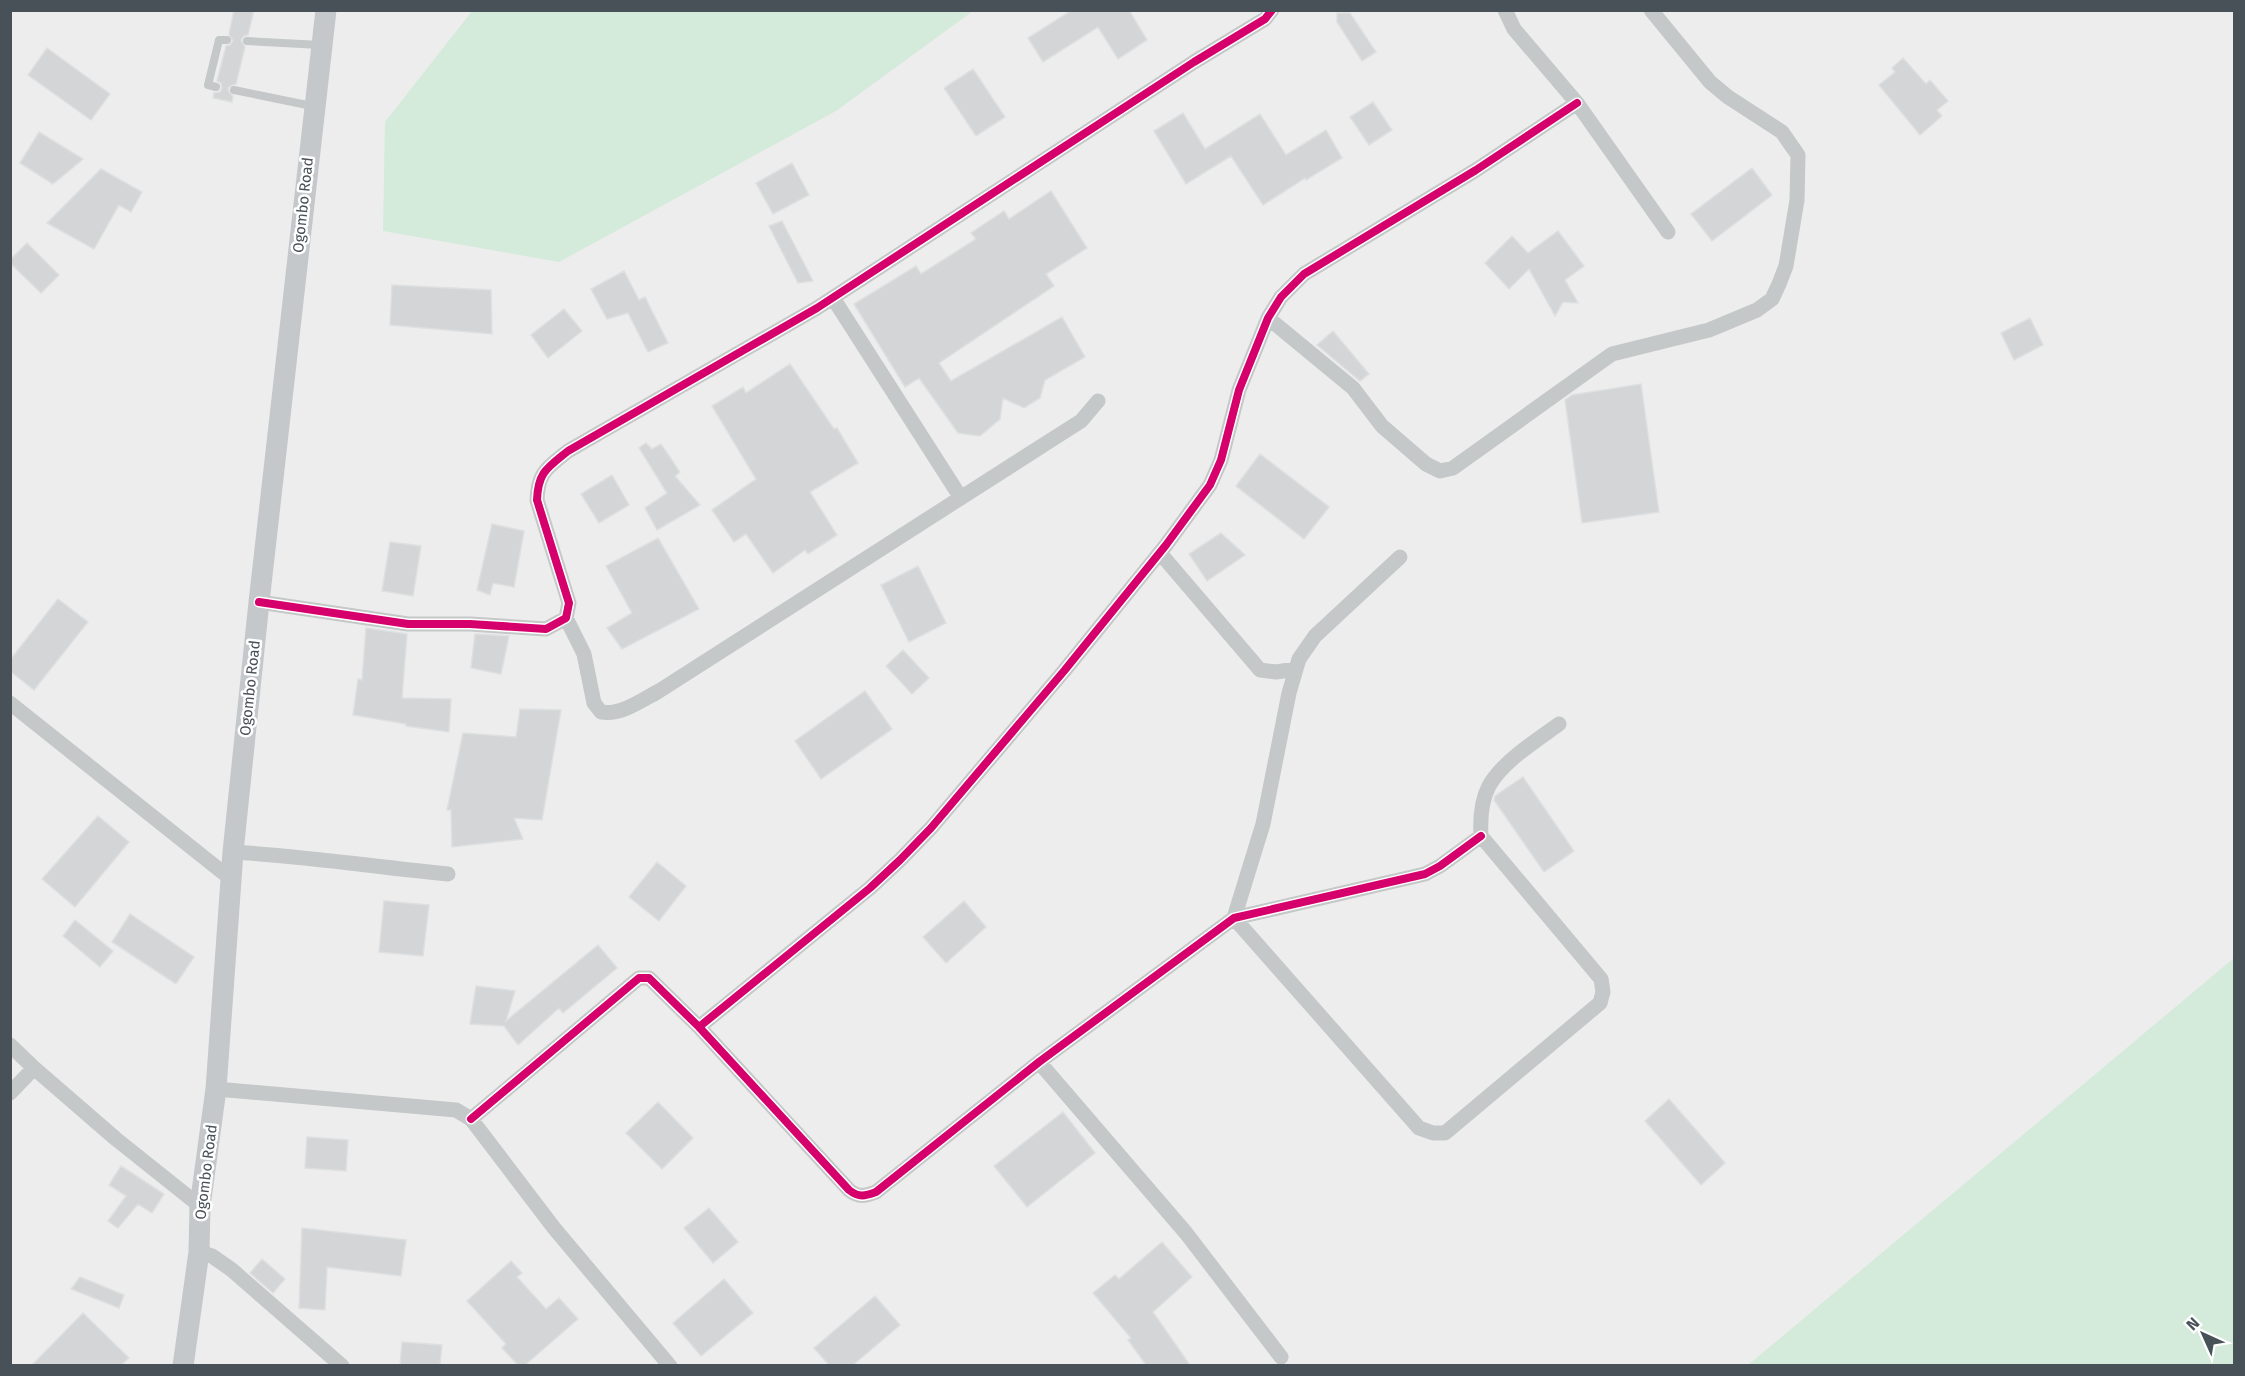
<svg xmlns="http://www.w3.org/2000/svg" width="2245" height="1376" font-family="'Fira Sans',sans-serif">
<rect width="100%" height="100%" fill="#ededed"/>
<!-- green -->
<path fill="#d4eada" d="M 472,11 L 472,10 L 973,11 L 836,111 L 559,262 L 383,231 L 385,122 Z
M 2234,958 L 2234,1365 L 1748,1365 Z"/>
<!-- building -->
<path fill="#d3d5d6" stroke="#dedfe0" stroke-width="1.5" d="M 234,10 L 254,10 L 248,35 L 244,36 L 241,40 L 245,47 L 236,84 L 232,85 L 228,88 L 229,92 L 233,96 L 232,102 L 213,98 L 214,93 L 220,92 L 222,88 L 221,83 L 217,81 L 226,46 L 230,45 L 233,41 L 229,34 Z
M 1072,10 L 1129,10 L 1147,40 L 1118,59 L 1098,27 L 1043,62 L 1028,38 Z
M 1337,13 L 1350,13 L 1376,52 L 1362,61 L 1337,22 Z
M 47,48 L 110,94 L 91,120 L 28,75 Z
M 1903,58 L 1926,84 L 1930,80 L 1948,101 L 1937,110 L 1942,116 L 1920,135 L 1879,85 L 1895,72 L 1892,68 Z
M 973,69 L 1005,117 L 976,136 L 944,88 Z
M 1373,102 L 1392,130 L 1369,145 L 1350,117 Z
M 1183,113 L 1205,149 L 1260,114 L 1286,155 L 1326,130 L 1342,158 L 1306,180 L 1305,178 L 1263,205 L 1231,156 L 1186,184 L 1154,131 Z
M 39,132 L 83,159 L 53,184 L 20,163 Z
M 792,163 L 809,195 L 773,214 L 756,183 Z
M 1752,168 L 1772,195 L 1712,241 L 1691,214 Z
M 101,169 L 142,192 L 131,212 L 119,205 L 94,249 L 47,223 Z
M 1051,191 L 1087,248 L 1046,274 L 1054,286 L 939,363 L 951,381 L 1062,317 L 1085,357 L 1045,380 L 1040,398 L 1024,408 L 1003,398 L 1000,419 L 980,436 L 958,433 L 919,378 L 905,387 L 854,304 L 916,266 L 921,274 L 976,239 L 971,233 L 1004,211 L 1009,219 Z
M 782,221 L 813,281 L 798,283 L 769,226 Z
M 1558,231 L 1584,266 L 1565,280 L 1578,303 L 1563,302 L 1555,316 L 1529,269 L 1509,289 L 1485,263 L 1512,236 L 1528,253 Z
M 27,243 L 59,275 L 41,293 L 10,263 L 10,260 Z
M 624,271 L 639,300 L 645,297 L 668,343 L 648,352 L 628,313 L 607,319 L 591,289 Z
M 392,285 L 491,290 L 492,334 L 390,325 Z
M 564,309 L 582,331 L 548,358 L 531,335 Z
M 2030,318 L 2043,345 L 2014,360 L 2001,333 Z
M 1333,331 L 1369,374 L 1360,381 L 1317,345 Z
M 790,364 L 834,429 L 837,428 L 858,463 L 810,492 L 837,535 L 808,554 L 805,550 L 773,573 L 746,534 L 734,542 L 712,510 L 756,479 L 712,406 L 743,387 L 746,393 Z
M 1641,384 L 1659,512 L 1582,523 L 1565,400 L 1572,395 Z
M 646,443 L 652,449 L 661,444 L 680,472 L 675,476 L 700,505 L 657,530 L 645,508 L 667,493 L 639,448 Z
M 1260,454 L 1329,507 L 1304,539 L 1236,486 Z
M 612,475 L 629,505 L 599,523 L 581,494 Z
M 492,524 L 524,531 L 514,587 L 493,583 L 490,595 L 477,590 Z
M 1221,533 L 1245,555 L 1207,581 L 1189,554 Z
M 658,538 L 699,609 L 622,649 L 607,628 L 632,613 L 606,566 Z
M 390,542 L 421,546 L 413,596 L 382,591 Z
M 918,566 L 946,623 L 909,642 L 881,585 Z
M 58,599 L 88,622 L 34,690 L 10,671 L 10,660 Z
M 366,628 L 407,634 L 402,698 L 451,699 L 449,732 L 406,726 L 406,724 L 353,715 L 358,679 L 362,680 Z
M 475,634 L 509,636 L 501,674 L 471,668 Z
M 903,650 L 929,678 L 912,694 L 886,666 Z
M 865,691 L 892,729 L 821,779 L 795,741 Z
M 520,709 L 561,710 L 542,820 L 514,818 L 523,839 L 452,847 L 451,810 L 447,810 L 463,733 L 516,737 Z
M 1523,777 L 1574,851 L 1544,872 L 1494,800 L 1495,796 Z
M 98,816 L 129,842 L 75,907 L 42,879 Z
M 657,862 L 686,886 L 659,921 L 629,897 Z
M 384,901 L 429,905 L 423,956 L 379,952 Z
M 964,901 L 986,927 L 946,963 L 923,937 Z
M 130,914 L 194,957 L 176,984 L 112,942 Z
M 75,920 L 113,951 L 100,967 L 63,936 Z
M 598,945 L 617,968 L 563,1013 L 559,1008 L 518,1045 L 504,1026 L 470,1024 L 476,986 L 515,991 L 506,1021 Z
M 1669,1099 L 1725,1163 L 1701,1185 L 1645,1121 Z
M 658,1102 L 693,1138 L 662,1169 L 626,1133 Z
M 1063,1112 L 1095,1153 L 1027,1207 L 994,1166 Z
M 307,1137 L 348,1140 L 346,1171 L 305,1168 Z
M 121,1166 L 164,1194 L 152,1213 L 138,1204 L 118,1228 L 108,1221 L 126,1196 L 109,1185 Z
M 709,1208 L 738,1242 L 713,1263 L 684,1228 Z
M 302,1228 L 406,1240 L 401,1276 L 327,1267 L 325,1310 L 299,1308 Z
M 1162,1242 L 1192,1277 L 1153,1312 L 1190,1365 L 1146,1365 L 1128,1340 L 1131,1338 L 1093,1293 L 1115,1275 L 1119,1279 Z
M 262,1259 L 285,1279 L 273,1293 L 250,1273 Z
M 511,1261 L 522,1273 L 517,1277 L 546,1309 L 559,1298 L 578,1319 L 525,1365 L 518,1365 L 502,1348 L 506,1344 L 467,1301 Z
M 80,1277 L 124,1295 L 119,1308 L 71,1289 Z
M 724,1279 L 753,1313 L 701,1356 L 673,1323 Z
M 875,1296 L 900,1325 L 853,1365 L 829,1365 L 814,1348 Z
M 83,1313 L 129,1358 L 121,1365 L 32,1365 Z
M 402,1342 L 442,1345 L 440,1365 L 400,1365 Z"/>
<g fill="none" stroke-linecap="round" stroke-linejoin="round">
<!-- service -->
<path stroke="#c5c8c8" stroke-width="8" d="M 247,41 L 320,45
M 216,87 L 208,85 L 219,40 L 227,40
M 234,90 L 312,106"/>
<!-- minor -->
<path stroke="#c5c8c8" stroke-width="15" d="M 1505,10 L 1514,29 L 1577,103 L 1668,232
M 833,298 L 961,498
M 1268,318 L 1353,388 L 1382,426 L 1426,464 L 1440,471 L 1453,468 L 1612,354 L 1709,330 L 1757,310 L 1772,299 L 1779,284 L 1786,266 L 1797,200 L 1798,155 L 1782,132 L 1728,97 L 1710,82 L 1651,10
M 1160,553 L 1260,670 L 1276,672 L 1296,669
M 259,602 L 408,624 L 470,624 L 546,629 L 566,618 L 569,603 L 537,500 C 538,472 547,468 568,451 L 817,308 L 1194,62 L 1265,19 L 1272,10
M 566,618 L 584,654 L 594,703 L 601,712 C 620,716 642,700 659,691 L 1059,435 L 1081,421 L 1098,401
M 10,703 L 231,879
M 233,852 C 305,856 376,867 448,874
M 1234,918 L 1419,1128 L 1433,1133 L 1445,1133 L 1600,1003 L 1603,992 L 1601,979 L 1481,836 C 1480,819 1481,801 1489,786 C 1502,762 1537,740 1559,724
M 1234,918 L 1263,824 L 1289,693 L 1299,659 L 1315,636 L 1400,557
M 699,1027 L 870,888 L 900,860 L 931,828 L 1064,671 L 1166,545 L 1210,485 L 1221,460 L 1239,390 L 1268,318 L 1281,297 L 1304,274 L 1476,170 L 1577,103
M 10,1045 L 34,1068
M 1039,1062 L 1186,1233 L 1281,1357
M 216,1089 L 456,1110 L 471,1119 L 554,1228 L 670,1366
M 10,1093 L 34,1068 L 116,1139 L 200,1206
M 471,1119 L 639,978 L 649,978 L 699,1027 L 849,1190 C 859,1198 865,1196 876,1192 L 1039,1062 L 1234,918 L 1425,874 L 1440,866 L 1481,836
M 199,1252 L 212,1256 L 232,1270 L 342,1366"/>
<!-- secondary -->
<path stroke="#c5c8ca" stroke-width="21" d="M 183,1366 L 199,1252 L 200,1206 L 216,1089 L 233,852 L 259,602 L 326,10"/>
<defs>
<path id="cycleway" d="M 259,602 L 408,624 L 470,624 L 546,629 L 566,618 L 569,603 L 537,500 C 538,472 547,468 568,451 L 817,308 L 1194,62 L 1265,19 L 1272,10
M 699,1027 L 870,888 L 900,860 L 931,828 L 1064,671 L 1166,545 L 1210,485 L 1221,460 L 1239,390 L 1268,318 L 1281,297 L 1304,274 L 1476,170 L 1577,103
M 471,1119 L 639,978 L 649,978 L 699,1027 L 849,1190 C 859,1198 865,1196 876,1192 L 1039,1062 L 1234,918 L 1425,874 L 1440,866 L 1481,836"/>
</defs>
<!-- cycleway casing -->
<use href="#cycleway" stroke="#fff" stroke-width="11"/>
<!-- cycleway -->
<use href="#cycleway" stroke="#d6006c" stroke-width="8"/>
</g>
<g text-anchor="middle" dominant-baseline="central" stroke-width="5" stroke-linejoin="round" paint-order="stroke">
<!-- street labels -->
<g font-size="15" fill="#475157" stroke="#fff">
<text transform="translate(303 205) rotate(-84)">Ogombo Road</text>
<text transform="translate(250 688) rotate(-84)">Ogombo Road</text>
<text transform="translate(206 1172) rotate(-83)">Ogombo Road</text>
</g>
</g>
<!-- border -->
<rect width="2245" height="1376" fill="none" stroke="#475157" stroke-width="24"/>
<!-- north arrow -->
<g transform="translate(2203 1334) rotate(315)" stroke="#ffffff" stroke-width="4.5" paint-order="stroke">
<path d="M0-4.5L10 22L0 15L-10 22Z" fill="#475157"/>
<text y="-9" font-size="16" font-weight="bold" text-anchor="middle" fill="#475157">N</text>
</g>
</svg>
